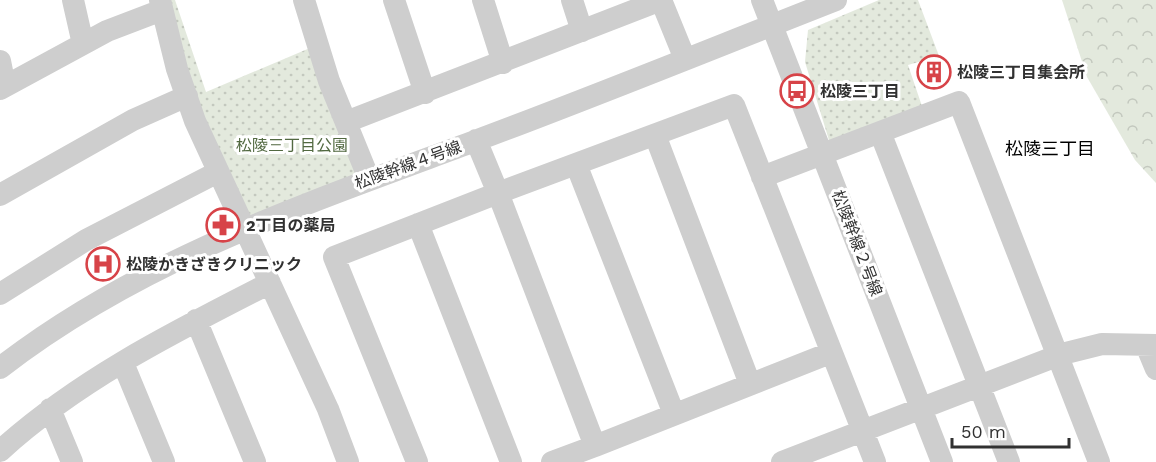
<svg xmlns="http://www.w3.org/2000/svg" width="1156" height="462" font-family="'Work Sans','Noto Sans JP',sans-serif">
<defs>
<pattern id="forest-crowns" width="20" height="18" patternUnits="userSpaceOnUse" patternTransform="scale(1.5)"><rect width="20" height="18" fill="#e3e9dd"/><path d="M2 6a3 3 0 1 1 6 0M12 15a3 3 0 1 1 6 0" fill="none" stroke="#c3c8be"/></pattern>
<pattern id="park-dots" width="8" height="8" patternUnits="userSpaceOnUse" patternTransform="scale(1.5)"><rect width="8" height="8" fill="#e3e9dd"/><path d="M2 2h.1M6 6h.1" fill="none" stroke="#c3c8be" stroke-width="1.8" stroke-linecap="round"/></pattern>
</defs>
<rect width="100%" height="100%" fill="#fff"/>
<!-- forest -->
<path fill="url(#forest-crowns)" d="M 1062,0 L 1156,0 L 1156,183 L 1135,160 L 1087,77 Z"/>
<!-- park -->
<path fill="url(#park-dots)" d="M 160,0 L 175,0 L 206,92 L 317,45 L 369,179 L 246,229 Z
M 879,0 L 918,0 L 939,56 L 908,65 L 925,115 L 832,150 L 805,62 L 808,30 Z"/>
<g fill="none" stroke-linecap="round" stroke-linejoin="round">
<!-- minor -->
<path stroke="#cecece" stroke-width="22" d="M 73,0 L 83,44
M 160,0 L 177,69 L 195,121 L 328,409 L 348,462
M 304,0 L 329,81 L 369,179
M 394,0 L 425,93
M 483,0 L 503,63
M 572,0 L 582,31
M 661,0 L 685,59
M 762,0 L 942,462
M 0,61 L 5,86
M 0,89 L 107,31 L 162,10
M 346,122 L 661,0
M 880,132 L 1009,462
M 655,135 L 750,384
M 576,164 L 674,414
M 762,177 L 959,102 L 1099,462
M 0,195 L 133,120 L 187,96
M 418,224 L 511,462
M 0,294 L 86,240 L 218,172
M 196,320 L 255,462
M 1146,345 L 1156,369
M 123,363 L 164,462
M 0,368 C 140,259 311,202 475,141 C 596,96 716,47 836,0
M 50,409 L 72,462
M 595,446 L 830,353
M 0,451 C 79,379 176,331 270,283
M 417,462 L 334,257 L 498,193 L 476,140
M 552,462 L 595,446 L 498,193 L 734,105 L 875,462
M 782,462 L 1062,354 L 1102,344 L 1156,345"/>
</g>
<!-- icons -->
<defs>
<symbol id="building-ring" viewBox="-11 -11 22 22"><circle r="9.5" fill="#fff" stroke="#d74348" stroke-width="1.5"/><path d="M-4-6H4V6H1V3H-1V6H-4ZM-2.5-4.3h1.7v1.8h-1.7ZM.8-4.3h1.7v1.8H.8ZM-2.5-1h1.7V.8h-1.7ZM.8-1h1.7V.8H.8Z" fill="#d74348"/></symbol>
<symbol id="bus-ring" viewBox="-11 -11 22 22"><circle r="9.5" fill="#fff" stroke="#d74348" stroke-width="1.5"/><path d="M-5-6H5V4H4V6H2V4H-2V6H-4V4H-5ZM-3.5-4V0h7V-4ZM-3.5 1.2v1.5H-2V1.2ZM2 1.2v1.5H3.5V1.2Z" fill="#d74348"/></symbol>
<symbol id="pharmacy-ring" viewBox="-11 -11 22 22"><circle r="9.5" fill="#fff" stroke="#d74348" stroke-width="1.5"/><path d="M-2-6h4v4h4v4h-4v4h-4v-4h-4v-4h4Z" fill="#d74348"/></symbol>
<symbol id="hospital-ring" viewBox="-11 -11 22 22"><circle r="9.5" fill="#fff" stroke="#d74348" stroke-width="1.5"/><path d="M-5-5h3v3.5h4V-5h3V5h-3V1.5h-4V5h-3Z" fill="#d74348"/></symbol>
</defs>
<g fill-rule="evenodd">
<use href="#building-ring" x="915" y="53" width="38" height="38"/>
<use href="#bus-ring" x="778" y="72" width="38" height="38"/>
<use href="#pharmacy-ring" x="204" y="206" width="38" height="38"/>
<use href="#hospital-ring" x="84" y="245" width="38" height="38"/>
</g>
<g text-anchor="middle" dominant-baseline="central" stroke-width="6" stroke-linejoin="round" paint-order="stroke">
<!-- poi labels -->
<g font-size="16" font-weight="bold" fill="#313131" stroke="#fff" text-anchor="start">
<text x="957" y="72">松陵三丁目集会所</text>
<text x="820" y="91">松陵三丁目</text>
<text x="246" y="225">2丁目の薬局</text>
<text x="126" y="264">松陵かきざきクリニック</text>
</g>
<!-- park labels -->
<g font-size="16" fill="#526941" stroke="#fff">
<text x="292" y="145">松陵三丁目公園</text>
</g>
<!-- street labels -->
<g font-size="16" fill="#313131" stroke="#fff">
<text transform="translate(408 165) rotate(-20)">松陵幹線４号線</text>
<text transform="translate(857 243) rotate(69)">松陵幹線２号線</text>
</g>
<!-- neighbourhood labels -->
<g font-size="18" fill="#000" stroke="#fff">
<text x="1050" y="148">松陵三丁目</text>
</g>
</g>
<!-- scale -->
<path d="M952 438v9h117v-9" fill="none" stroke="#313131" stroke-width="3"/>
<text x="961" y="438" font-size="18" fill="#313131" stroke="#ffffff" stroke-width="4.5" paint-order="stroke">50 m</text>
</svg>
